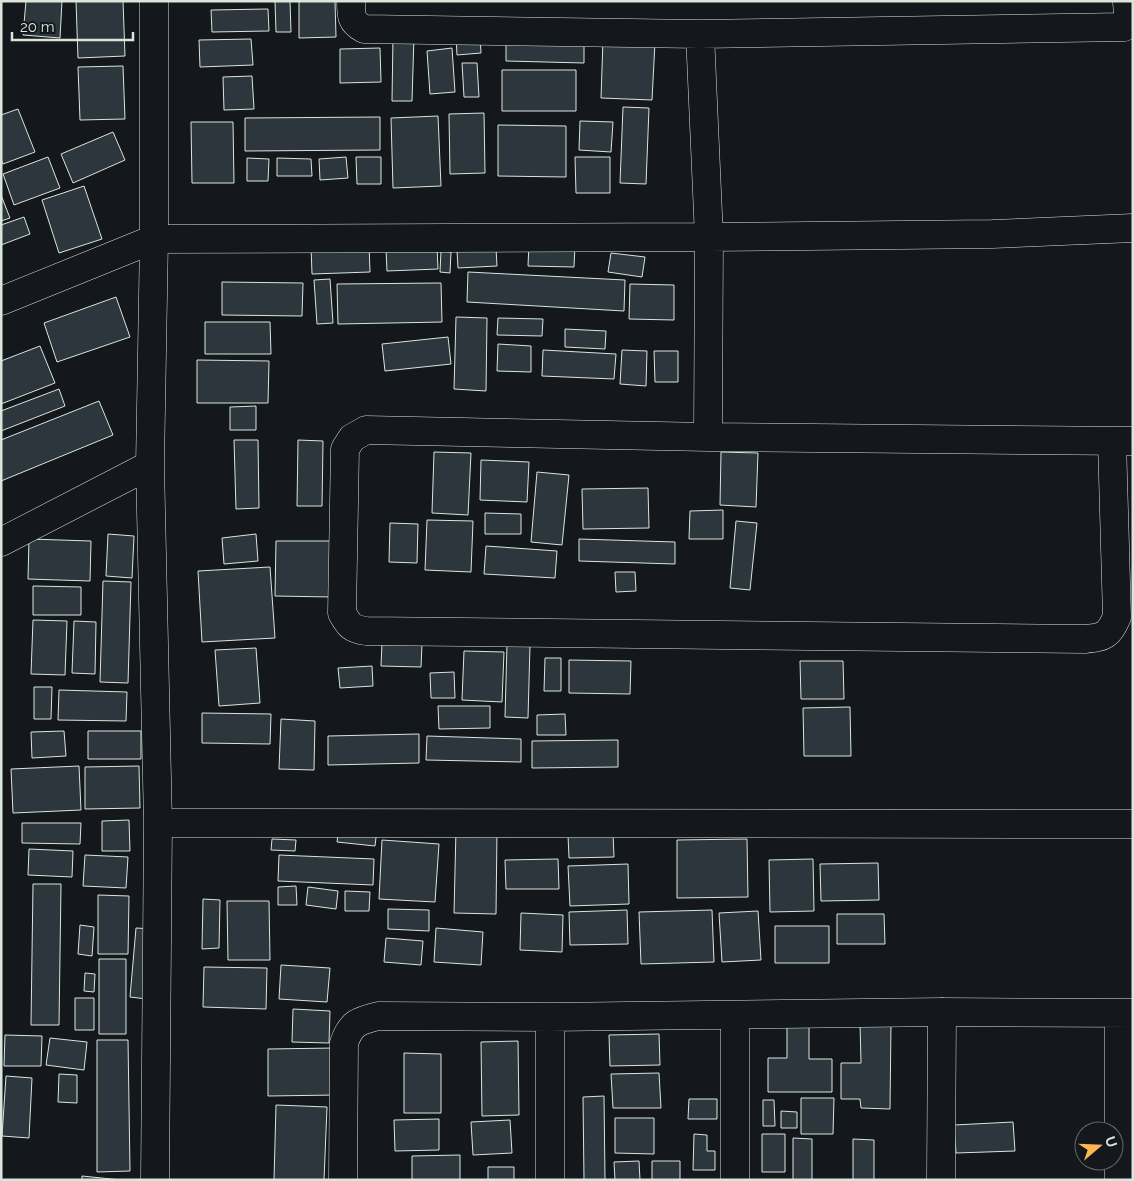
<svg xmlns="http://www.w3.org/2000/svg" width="1134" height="1181" font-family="Raleway,sans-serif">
<rect width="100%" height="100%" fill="#14181c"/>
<!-- building -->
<path fill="#2c363c" stroke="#d8e6dc" d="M 26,1 L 62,1 L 60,38 L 23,35 Z
M 76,1 L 123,1 L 125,56 L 78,58 Z
M 275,1 L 290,1 L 291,32 L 276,32 Z
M 299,1 L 335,1 L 336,37 L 299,38 Z
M 268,9 L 269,31 L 212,32 L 211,10 Z
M 393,35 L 414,36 L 412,101 L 392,101 Z
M 456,35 L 480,35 L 481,53 L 457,55 Z
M 251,39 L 253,65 L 200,67 L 199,40 Z
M 603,39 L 655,42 L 652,100 L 601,98 Z
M 506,42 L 584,45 L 584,63 L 506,61 Z
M 380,48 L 381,82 L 340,83 L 340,49 Z
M 452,48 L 455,92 L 430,94 L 427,51 Z
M 462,63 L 477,63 L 479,97 L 464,97 Z
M 123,66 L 125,119 L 80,120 L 78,67 Z
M 502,70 L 576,70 L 576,111 L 502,111 Z
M 252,76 L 254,109 L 224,110 L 223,77 Z
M 623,107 L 649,108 L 646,184 L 620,183 Z
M 18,109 L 35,152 L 3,164 L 1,159 L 1,115 Z
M 484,113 L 485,173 L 450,174 L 449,114 Z
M 438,116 L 441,186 L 393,188 L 391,118 Z
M 380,117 L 380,150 L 245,151 L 245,118 Z
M 580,121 L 613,122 L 611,152 L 579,150 Z
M 191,122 L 233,122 L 234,183 L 192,183 Z
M 498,125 L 566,126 L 566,177 L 498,176 Z
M 113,132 L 125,160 L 73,183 L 61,154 Z
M 48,157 L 60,188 L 14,205 L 3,174 Z
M 346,157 L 348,178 L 320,180 L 319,159 Z
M 356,157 L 381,157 L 381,184 L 357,184 Z
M 575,157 L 610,157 L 610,193 L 576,193 Z
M 247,158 L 269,159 L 268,181 L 247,181 Z
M 277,158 L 311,159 L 312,176 L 277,176 Z
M 84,186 L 102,239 L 59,253 L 42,200 Z
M 1,195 L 10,218 L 1,221 Z
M 24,217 L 30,234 L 1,245 L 1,225 Z
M 369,244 L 370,272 L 312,274 L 311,246 Z
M 529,244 L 575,245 L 574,267 L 528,266 Z
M 437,247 L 438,269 L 387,271 L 386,249 Z
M 496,248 L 497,266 L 458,268 L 457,250 Z
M 441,251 L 451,252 L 450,273 L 440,272 Z
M 611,253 L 645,257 L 642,277 L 608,272 Z
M 468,272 L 625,280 L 624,311 L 467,302 Z
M 330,279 L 333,323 L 317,324 L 314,280 Z
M 222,282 L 303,283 L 302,316 L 222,315 Z
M 441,283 L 442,322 L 338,324 L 337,284 Z
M 630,284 L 674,285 L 674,320 L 629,319 Z
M 116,297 L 130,337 L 57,362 L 44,323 Z
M 456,317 L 487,318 L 486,391 L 454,389 Z
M 498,318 L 543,319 L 542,336 L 497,335 Z
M 205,322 L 270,322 L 271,354 L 205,354 Z
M 565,329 L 606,331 L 605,349 L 565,347 Z
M 448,337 L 451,364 L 385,371 L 382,344 Z
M 498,344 L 531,346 L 531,372 L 497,371 Z
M 40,346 L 55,383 L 1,404 L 1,361 Z
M 543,350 L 616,354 L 614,379 L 542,376 Z
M 622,350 L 647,351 L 646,386 L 620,384 Z
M 654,351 L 678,351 L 678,382 L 655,382 Z
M 197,360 L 269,361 L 268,403 L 197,403 Z
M 59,389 L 65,406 L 1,431 L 1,411 Z
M 99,401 L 113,435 L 1,481 L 1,440 Z
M 256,406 L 256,430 L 230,430 L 230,407 Z
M 234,440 L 258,440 L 259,508 L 236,509 Z
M 298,440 L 323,441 L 322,506 L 297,506 Z
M 434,452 L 471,453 L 468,515 L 432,513 Z
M 721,452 L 758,453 L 756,507 L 720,505 Z
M 481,460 L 529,462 L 527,502 L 480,500 Z
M 537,472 L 569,475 L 562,545 L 531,542 Z
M 648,488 L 649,528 L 583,529 L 582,489 Z
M 723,510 L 723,539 L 689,539 L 690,511 Z
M 485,513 L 521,514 L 521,534 L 485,534 Z
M 427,520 L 473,521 L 471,572 L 425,570 Z
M 736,521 L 757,523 L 750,590 L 730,588 Z
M 390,523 L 418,524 L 417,563 L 389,562 Z
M 108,534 L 134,536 L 132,578 L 106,576 Z
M 256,534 L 258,561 L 224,564 L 222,538 Z
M 29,539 L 91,541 L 90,581 L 28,579 Z
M 579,539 L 675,542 L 675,564 L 579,561 Z
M 276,541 L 332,541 L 332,597 L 275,596 Z
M 486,546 L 557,551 L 555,578 L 484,574 Z
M 270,567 L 275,638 L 202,642 L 198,571 Z
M 615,572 L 635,572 L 636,591 L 616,592 Z
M 103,581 L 131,582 L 128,683 L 100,682 Z
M 33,586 L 81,587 L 81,615 L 33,615 Z
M 33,620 L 67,621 L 65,675 L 31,674 Z
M 74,621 L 96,622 L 95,674 L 72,673 Z
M 382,643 L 422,644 L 421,667 L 381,666 Z
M 507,644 L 530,645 L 528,718 L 505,717 Z
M 256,648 L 260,703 L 219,706 L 215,650 Z
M 464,651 L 504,652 L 502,702 L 462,700 Z
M 545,658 L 561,658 L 561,691 L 544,691 Z
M 569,660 L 631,661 L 630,694 L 569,693 Z
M 800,661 L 843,661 L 844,699 L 801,699 Z
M 372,666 L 373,686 L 340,688 L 338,668 Z
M 454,672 L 455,698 L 431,698 L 430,673 Z
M 34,687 L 52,687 L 51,719 L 34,719 Z
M 59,690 L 127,692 L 126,721 L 58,720 Z
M 438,706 L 490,706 L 490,728 L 439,729 Z
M 850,707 L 851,756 L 804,756 L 803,708 Z
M 202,713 L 271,714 L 270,744 L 202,743 Z
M 565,714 L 566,735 L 537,735 L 537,715 Z
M 281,719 L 315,721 L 314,770 L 279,769 Z
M 64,731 L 66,756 L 32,758 L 31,732 Z
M 88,731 L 141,731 L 141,759 L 88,759 Z
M 419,734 L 419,763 L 328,765 L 328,736 Z
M 427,736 L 521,739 L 521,762 L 426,760 Z
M 618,740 L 618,767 L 532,768 L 532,741 Z
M 79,766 L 81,810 L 13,813 L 11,769 Z
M 139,766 L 140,808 L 85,809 L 85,767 Z
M 129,820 L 130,851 L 102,851 L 102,821 Z
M 22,823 L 81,823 L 80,844 L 22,843 Z
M 339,825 L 377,829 L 375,846 L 337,842 Z
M 456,829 L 497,830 L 496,914 L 454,913 Z
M 613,833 L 614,857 L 569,858 L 568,835 Z
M 272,839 L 296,840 L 295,851 L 271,850 Z
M 747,839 L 748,897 L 677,898 L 677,840 Z
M 382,840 L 439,844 L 435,902 L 379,899 Z
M 29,849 L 73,851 L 72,877 L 28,875 Z
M 85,855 L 128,857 L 126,888 L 83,886 Z
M 279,855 L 374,859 L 373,885 L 278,881 Z
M 558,859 L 559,889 L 506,889 L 505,860 Z
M 813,859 L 814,911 L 770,912 L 769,860 Z
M 878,863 L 879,900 L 821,901 L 820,864 Z
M 628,864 L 629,904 L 570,906 L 568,866 Z
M 33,884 L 61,884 L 59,1025 L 31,1025 Z
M 296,886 L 297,905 L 278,905 L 278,887 Z
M 308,887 L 338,891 L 336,909 L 306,905 Z
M 345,891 L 370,892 L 369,911 L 345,911 Z
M 98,895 L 129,896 L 128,954 L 98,954 Z
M 203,899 L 220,900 L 219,948 L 202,949 Z
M 227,901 L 269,901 L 270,960 L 228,960 Z
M 388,909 L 429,910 L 429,931 L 388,929 Z
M 627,910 L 628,944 L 570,945 L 569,912 Z
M 712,910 L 714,962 L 641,964 L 639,912 Z
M 758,911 L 761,960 L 722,962 L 719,913 Z
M 521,913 L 563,915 L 562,952 L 520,950 Z
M 837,914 L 884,914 L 885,944 L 837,944 Z
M 80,925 L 94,927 L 92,956 L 78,954 Z
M 775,926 L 829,926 L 829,963 L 775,963 Z
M 136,928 L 153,929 L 147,999 L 130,997 Z
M 436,928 L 483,932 L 481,965 L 434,962 Z
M 386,938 L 423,941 L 421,965 L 384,962 Z
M 99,959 L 126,959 L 126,1034 L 99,1034 Z
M 281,965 L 330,968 L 327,1002 L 279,999 Z
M 204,967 L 267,968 L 266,1009 L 203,1007 Z
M 85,973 L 95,974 L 94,992 L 84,991 Z
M 75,998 L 94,998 L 94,1030 L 75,1030 Z
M 293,1009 L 330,1011 L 329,1043 L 292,1042 Z
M 787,1021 L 809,1021 L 809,1059 L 832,1059 L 832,1092 L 768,1092 L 768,1058 L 787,1058 Z
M 860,1023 L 891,1023 L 890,1109 L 861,1108 L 860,1099 L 841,1099 L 841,1063 L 861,1063 Z
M 659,1034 L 660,1065 L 610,1066 L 609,1035 Z
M 5,1035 L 42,1036 L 41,1066 L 4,1066 Z
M 50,1038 L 87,1042 L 84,1070 L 46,1065 Z
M 97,1040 L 128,1040 L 130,1171 L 97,1172 Z
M 518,1041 L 519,1115 L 482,1116 L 481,1042 Z
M 335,1048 L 336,1095 L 268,1096 L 268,1049 Z
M 404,1053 L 441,1054 L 441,1113 L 404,1113 Z
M 659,1073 L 661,1108 L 613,1108 L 611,1074 Z
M 59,1074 L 77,1075 L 77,1103 L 58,1102 Z
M 6,1076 L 32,1078 L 29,1138 L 2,1136 Z
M 604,1096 L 605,1180 L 584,1180 L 583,1097 Z
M 801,1098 L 834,1098 L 833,1134 L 801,1134 Z
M 689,1099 L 717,1099 L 717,1119 L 688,1119 Z
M 763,1100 L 774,1100 L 775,1126 L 763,1126 Z
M 276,1105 L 327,1107 L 324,1180 L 274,1180 Z
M 781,1111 L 797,1112 L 797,1128 L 781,1128 Z
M 615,1118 L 654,1118 L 654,1154 L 615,1153 Z
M 439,1119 L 439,1150 L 395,1151 L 394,1120 Z
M 510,1120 L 512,1153 L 473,1155 L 471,1122 Z
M 1013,1122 L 1015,1151 L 956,1153 L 954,1125 Z
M 694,1134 L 707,1135 L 707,1151 L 715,1151 L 715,1170 L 693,1170 Z
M 762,1134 L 785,1134 L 785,1172 L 762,1172 Z
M 793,1138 L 812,1139 L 812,1180 L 793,1180 Z
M 853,1139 L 874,1140 L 874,1180 L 853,1180 Z
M 460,1155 L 460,1180 L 412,1180 L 412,1156 Z
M 639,1161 L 640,1180 L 615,1180 L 614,1162 Z
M 652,1161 L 680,1161 L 680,1180 L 652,1180 Z
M 488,1167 L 514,1167 L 514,1180 L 488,1180 Z
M 82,1176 L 121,1180 L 82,1180 Z"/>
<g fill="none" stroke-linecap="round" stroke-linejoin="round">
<defs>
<path id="minor" d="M 154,1 L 154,239 L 150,465 L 158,823 L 155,1180
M 351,1 C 351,16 351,22 364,29 L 700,34 L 1124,27 C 1131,21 1127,10 1127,1
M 700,34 L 709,237 L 708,437
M 1,301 L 154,239 L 709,237 L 992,234 L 1133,228
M 1112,441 L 1117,617 C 1108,636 1105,637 1085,639 L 366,631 C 351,629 349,625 342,613 L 345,449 L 352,438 L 366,430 L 708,437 L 1133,441
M 1,542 L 150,465
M 158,823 L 1133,824
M 735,1015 L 735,1180
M 343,1180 L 344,1043 C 351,1023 358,1021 378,1016 L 550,1017 L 942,1012 L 1133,1013
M 550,1180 L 550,1017
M 941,1180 L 942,1012
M 1119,1180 L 1119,1014"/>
</defs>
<!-- minor casing -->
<use href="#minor" stroke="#d8e6dc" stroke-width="29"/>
<!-- minor -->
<use href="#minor" stroke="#14181c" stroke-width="28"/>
</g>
<!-- border -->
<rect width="1134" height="1181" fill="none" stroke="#d8e6dc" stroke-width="5"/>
<!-- north arrow -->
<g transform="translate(1099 1146) rotate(71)"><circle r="24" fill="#14181c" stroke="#626a69"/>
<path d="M0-4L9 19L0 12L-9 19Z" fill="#ffb74d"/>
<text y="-8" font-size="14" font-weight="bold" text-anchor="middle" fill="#d8e6dc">U</text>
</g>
<!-- scale -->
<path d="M12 32v8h121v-8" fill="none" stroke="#d8e6dc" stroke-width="2.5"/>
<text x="20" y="32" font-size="15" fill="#d8e6dc" stroke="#14181c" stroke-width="4" paint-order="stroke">20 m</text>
</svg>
